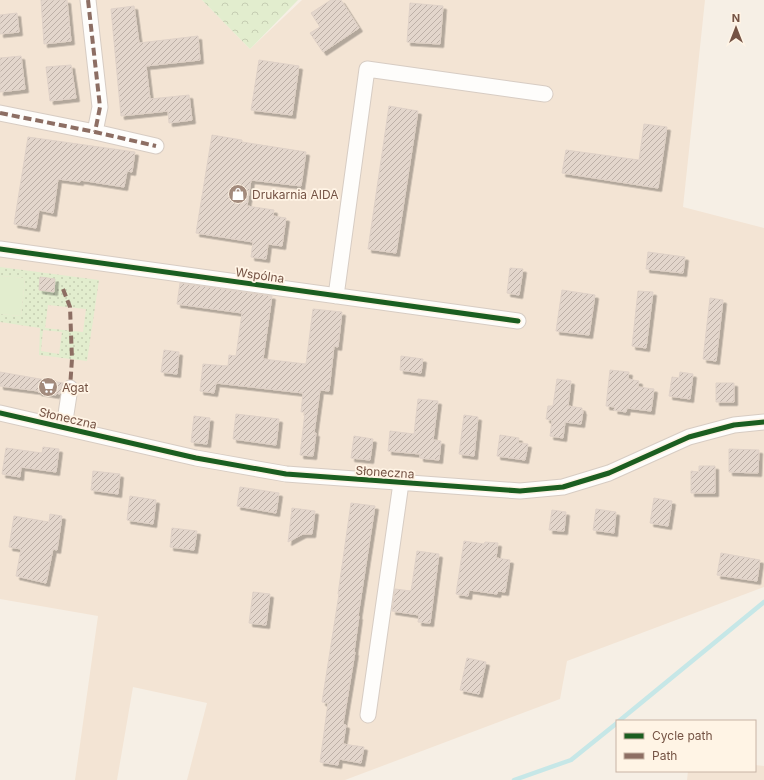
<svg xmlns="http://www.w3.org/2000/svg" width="764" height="780" font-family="Inter,sans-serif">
<defs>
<pattern id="grass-dots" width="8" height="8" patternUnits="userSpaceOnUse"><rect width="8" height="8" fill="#e2edce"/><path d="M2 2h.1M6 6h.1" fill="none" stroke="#c5cdb2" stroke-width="1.8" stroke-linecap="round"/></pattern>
<pattern id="forest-crowns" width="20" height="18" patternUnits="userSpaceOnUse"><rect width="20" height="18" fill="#e2edce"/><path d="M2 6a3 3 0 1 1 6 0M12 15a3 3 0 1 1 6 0" fill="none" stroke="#c5cdb2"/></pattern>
<pattern id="building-hatch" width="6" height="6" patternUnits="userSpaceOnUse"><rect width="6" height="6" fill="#e3d6cc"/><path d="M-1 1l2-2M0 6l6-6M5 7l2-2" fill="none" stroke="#bdb0a7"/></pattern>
<filter id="shadow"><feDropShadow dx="3.5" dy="3.5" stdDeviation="0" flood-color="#0004"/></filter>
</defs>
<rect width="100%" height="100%" fill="#f6efe5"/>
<!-- residential -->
<path fill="#f3e4d4" d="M 0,0 L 202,0 L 250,49 L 302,0 L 705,0 L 683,207 L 764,228 L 764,587 L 567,661 L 560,699 L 345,780 L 187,780 L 207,703 L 133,687 L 117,780 L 75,780 L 98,616 L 0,599 Z
M 755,765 L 764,766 L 764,780 L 687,780 L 688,771 L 755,771 Z"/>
<!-- grass -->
<path fill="url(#grass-dots)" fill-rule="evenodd" d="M 0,267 L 99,280 L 87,361 L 39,355 L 40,328 L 0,322 L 0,314 L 21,316 L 25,278 L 0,276 ZM 48,305 L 86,309 L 83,332 L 45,328 ZM 43,330 L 62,332 L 59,354 L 41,351 Z"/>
<!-- forest -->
<path fill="url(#forest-crowns)" d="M 202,0 L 298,0 L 250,49 Z"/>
<!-- garden -->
<path fill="#e2edce" d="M 0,276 L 25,278 L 21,316 L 0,314 Z"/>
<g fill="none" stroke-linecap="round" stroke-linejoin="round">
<!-- stream -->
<path stroke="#c6e7e7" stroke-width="4.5" d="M 619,721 L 764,602
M 514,780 L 571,760 L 617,723"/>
</g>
<!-- building -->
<path fill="url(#building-hatch)" stroke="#dfd1c7" filter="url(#shadow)" d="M 41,0 L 67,0 L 71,41 L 44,44 Z
M 331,0 L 341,0 L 359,28 L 323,52 L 310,33 L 320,27 L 311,13 Z
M 410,3 L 443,6 L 440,44 L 407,42 Z
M 134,6 L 139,43 L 198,36 L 200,60 L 146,66 L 150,99 L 189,95 L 192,120 L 169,123 L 168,111 L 121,116 L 111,9 Z
M 17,13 L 19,32 L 0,34 L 0,15 Z
M 21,56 L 25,89 L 0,92 L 0,58 Z
M 259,60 L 299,66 L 292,115 L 251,110 Z
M 71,65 L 76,98 L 50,101 L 46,67 Z
M 389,106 L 418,111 L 396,253 L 368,249 Z
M 644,124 L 667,127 L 658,188 L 562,173 L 566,150 L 639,160 Z
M 212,135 L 242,140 L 242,142 L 306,152 L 301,186 L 251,180 L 247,206 L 274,210 L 273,216 L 286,218 L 282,246 L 268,244 L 266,259 L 251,257 L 253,242 L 196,233 Z
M 28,137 L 135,152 L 132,172 L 127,171 L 124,187 L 80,180 L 80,182 L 58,179 L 53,213 L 39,210 L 36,228 L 14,224 Z
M 648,252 L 685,257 L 683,273 L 646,269 Z
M 510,268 L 523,269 L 519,295 L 507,293 Z
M 40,277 L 55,279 L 54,292 L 39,290 Z
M 180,283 L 272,296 L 263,359 L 306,364 L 313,309 L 342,312 L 338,347 L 334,346 L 329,391 L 320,390 L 314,433 L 316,433 L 313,456 L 300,455 L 305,412 L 301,412 L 303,393 L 216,383 L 214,393 L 200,391 L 203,364 L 228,366 L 229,355 L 236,356 L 242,313 L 177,304 Z
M 562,290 L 595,295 L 589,335 L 556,331 Z
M 638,291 L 653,292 L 646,348 L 632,346 Z
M 710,298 L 723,300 L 716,361 L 703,359 Z
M 164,350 L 179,352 L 177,374 L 161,372 Z
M 401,356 L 423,359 L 421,373 L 400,370 Z
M 610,370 L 629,372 L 628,379 L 639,381 L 638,387 L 654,389 L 651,411 L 627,408 L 626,412 L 614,410 L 615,407 L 606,406 Z
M 0,372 L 63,383 L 60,394 L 56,393 L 56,395 L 38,392 L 38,391 L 0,386 Z
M 680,372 L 693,374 L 690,399 L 669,396 L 672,377 L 679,378 Z
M 557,379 L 571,381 L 568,406 L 582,408 L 582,410 L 583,411 L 581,424 L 565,422 L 563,438 L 550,436 L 552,420 L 546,419 L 548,406 L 553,406 Z
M 716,383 L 734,383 L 734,402 L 716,402 Z
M 418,399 L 438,401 L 433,440 L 441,441 L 439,460 L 420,458 L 420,454 L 388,451 L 390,431 L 414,434 Z
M 236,414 L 279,419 L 276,445 L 233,439 Z
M 464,415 L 478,417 L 474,456 L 459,454 Z
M 194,416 L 210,418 L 207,444 L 191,442 Z
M 500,435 L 519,438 L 518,443 L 528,444 L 525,460 L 497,456 Z
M 354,436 L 373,439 L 370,460 L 351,458 Z
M 43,447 L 59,449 L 56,472 L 21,467 L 20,477 L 2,474 L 6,448 L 42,453 Z
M 729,449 L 759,450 L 758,473 L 729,472 Z
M 699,466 L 715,466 L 715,493 L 691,493 L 691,471 L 699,472 Z
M 93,471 L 120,474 L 118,494 L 91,490 Z
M 240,487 L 279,493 L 276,513 L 237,506 Z
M 130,496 L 156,500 L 153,524 L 127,520 Z
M 654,498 L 672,501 L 668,526 L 650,523 Z
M 351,503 L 375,506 L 358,616 L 359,616 L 354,652 L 355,652 L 343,724 L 346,725 L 343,744 L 364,747 L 361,763 L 339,759 L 338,765 L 320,762 L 328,703 L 322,702 L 339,594 L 338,594 Z
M 292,508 L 315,511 L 312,534 L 303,534 L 288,542 Z
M 596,509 L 616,512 L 614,533 L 593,530 Z
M 552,510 L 566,512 L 564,531 L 549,530 Z
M 50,514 L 62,516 L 57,550 L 53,549 L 46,583 L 16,576 L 21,549 L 9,547 L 14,516 L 49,522 Z
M 172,528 L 197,531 L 194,550 L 170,547 Z
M 464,541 L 484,544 L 485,542 L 498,543 L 496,558 L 510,560 L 505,592 L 498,591 L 497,594 L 469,590 L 468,596 L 456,594 Z
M 417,551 L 439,554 L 430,623 L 418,622 L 419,615 L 392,611 L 395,589 L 411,591 Z
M 721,553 L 760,560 L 757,581 L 717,575 Z
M 253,592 L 270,594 L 266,625 L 249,623 Z
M 467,658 L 486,662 L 479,694 L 460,690 Z"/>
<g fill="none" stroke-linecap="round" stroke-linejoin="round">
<defs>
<path id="minor" d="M 88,0 L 100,107 L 95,132
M 0,113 L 95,132 L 156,146
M 0,249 L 518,321
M 336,296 L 367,69 L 545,94
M 0,413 L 196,458 L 286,474 L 520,491 L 563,487 L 609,473 L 689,437 L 734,425 L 764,422
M 64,427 L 70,388
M 368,715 L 401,483"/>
</defs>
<!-- minor casing -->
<use href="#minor" stroke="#d7ccc3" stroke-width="17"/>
<!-- minor -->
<use href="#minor" stroke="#fefdfb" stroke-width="15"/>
<!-- quiet -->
<path stroke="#8d6e63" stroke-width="4" stroke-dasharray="8 4" stroke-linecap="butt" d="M 88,0 L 100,107 L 95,132
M 0,113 L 95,132 L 156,146
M 63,289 L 70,307 L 72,359 L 70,388"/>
<defs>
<path id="cycleway" d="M 0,249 L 518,321
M 0,413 L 196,458 L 286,474 L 520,491 L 563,487 L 609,473 L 689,437 L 734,425 L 764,422"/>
</defs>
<!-- cycleway casing -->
<use href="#cycleway" stroke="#fff4e5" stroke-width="8"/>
<!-- cycleway -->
<use href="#cycleway" stroke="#1b5e20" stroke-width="5"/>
</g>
<!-- icons -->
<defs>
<symbol id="shop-disc" viewBox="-11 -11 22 22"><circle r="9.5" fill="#a28a7c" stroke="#fff4e5"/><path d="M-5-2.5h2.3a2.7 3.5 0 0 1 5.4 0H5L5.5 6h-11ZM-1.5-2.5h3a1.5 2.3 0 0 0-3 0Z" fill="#fff"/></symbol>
<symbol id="supermarket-disc" viewBox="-11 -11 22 22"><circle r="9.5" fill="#a28a7c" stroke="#fff4e5"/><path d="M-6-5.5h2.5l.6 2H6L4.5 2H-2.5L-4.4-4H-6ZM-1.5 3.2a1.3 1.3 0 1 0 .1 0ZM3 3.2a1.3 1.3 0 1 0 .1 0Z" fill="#fff"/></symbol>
</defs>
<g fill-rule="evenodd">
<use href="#shop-disc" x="227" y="183" width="22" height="22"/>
<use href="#supermarket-disc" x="37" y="376" width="22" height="22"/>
</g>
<g text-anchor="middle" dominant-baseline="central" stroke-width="3.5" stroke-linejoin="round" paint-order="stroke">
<!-- poi labels -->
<g font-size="12" fill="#755344" stroke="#fff4e5" text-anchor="start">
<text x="252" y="194">Drukarnia AIDA</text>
<text x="62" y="387">Agat</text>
</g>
<!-- street labels -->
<g font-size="12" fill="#755344" stroke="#fff4e5">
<text transform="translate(260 275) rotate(8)">Wspólna</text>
<text transform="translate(68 418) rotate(13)">Słoneczna</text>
<text transform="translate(385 472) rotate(4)">Słoneczna</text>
</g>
</g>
<!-- legend -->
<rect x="616" y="720" width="140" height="52" fill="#fff4e5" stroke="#c8b4a5"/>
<rect x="624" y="733" width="20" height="6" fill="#1b5e20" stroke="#c8b4a5"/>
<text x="652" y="740" font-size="12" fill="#755344">Cycle path</text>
<rect x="624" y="753" width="20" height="6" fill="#8d6e63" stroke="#c8b4a5"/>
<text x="652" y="760" font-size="12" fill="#755344">Path</text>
<!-- north arrow -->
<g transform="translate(736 28)" stroke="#fff4e5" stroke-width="3" paint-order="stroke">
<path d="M0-3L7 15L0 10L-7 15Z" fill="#755344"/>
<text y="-6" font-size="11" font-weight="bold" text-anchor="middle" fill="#755344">N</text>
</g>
</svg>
